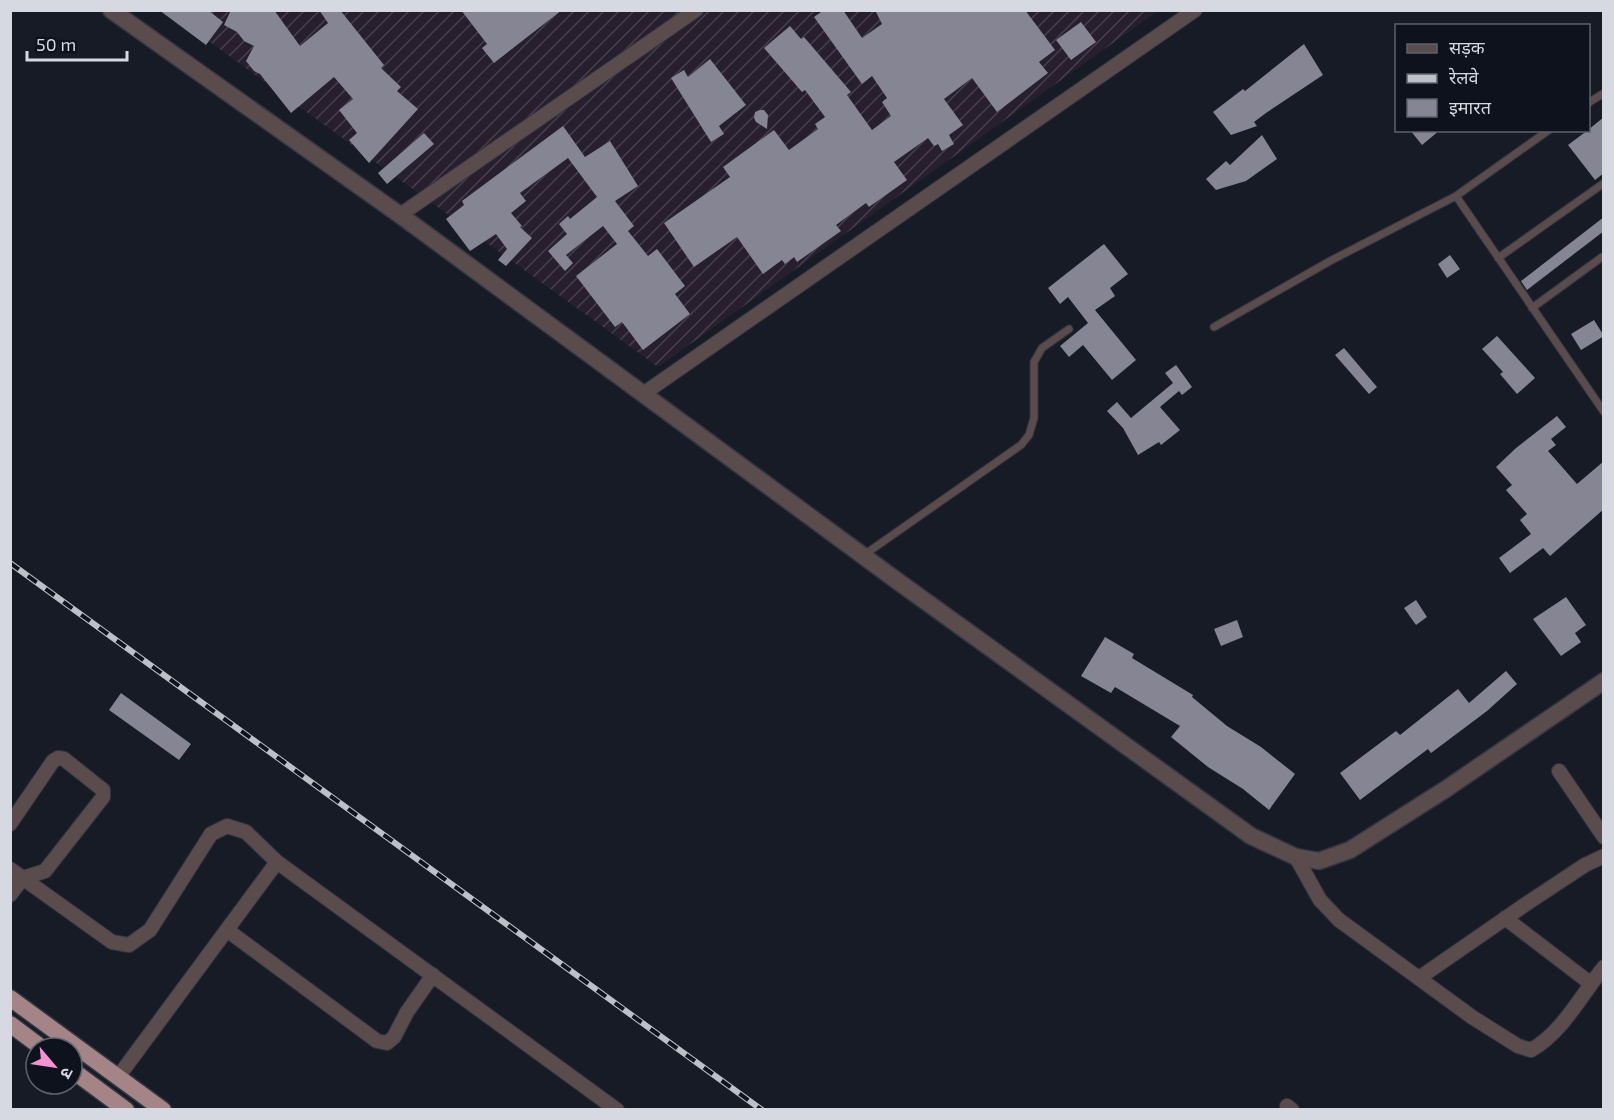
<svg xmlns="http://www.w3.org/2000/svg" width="1614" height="1120" font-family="'Exo 2','Noto Sans Devanagari',sans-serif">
<defs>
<pattern id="industrial-furrows" width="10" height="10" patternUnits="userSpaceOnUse" patternTransform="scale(1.5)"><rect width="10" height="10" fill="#271f2e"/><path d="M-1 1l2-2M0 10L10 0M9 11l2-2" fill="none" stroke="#463f4c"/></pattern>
</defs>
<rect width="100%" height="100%" fill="#171b26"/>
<!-- industrial -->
<path fill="url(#industrial-furrows)" d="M 167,11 L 1158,11 L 658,367 Z"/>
<!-- building -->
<path fill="#858594" d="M 159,10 L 208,10 L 223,22 L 206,45 Z
M 231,10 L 274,10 L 300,46 L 328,23 L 319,10 L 340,10 L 384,65 L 381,68 L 401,87 L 397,91 L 418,109 L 369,163 L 349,140 L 357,133 L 339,110 L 353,99 L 334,77 L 291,113 L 260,74 L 254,71 L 246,61 L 254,46 L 244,41 L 237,32 L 224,25 Z
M 461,10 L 562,10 L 494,63 L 482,48 L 487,44 Z
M 824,10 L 843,10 L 862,38 L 882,24 L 875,10 L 1025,10 L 1055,50 L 1039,62 L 1048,73 L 997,112 L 972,78 L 944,99 L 963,125 L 949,135 L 954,144 L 942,151 L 938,144 L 934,146 L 928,138 L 894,162 L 907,180 L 869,207 L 866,203 L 836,225 L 841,231 L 797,262 L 794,257 L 785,264 L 782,260 L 763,274 L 737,237 L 694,267 L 664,223 L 730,177 L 723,167 L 774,130 L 789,150 L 818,129 L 815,124 L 825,117 L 805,90 L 802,92 L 764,48 L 790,26 L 801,39 L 804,37 L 851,92 L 847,95 L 872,130 L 891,116 L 882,102 L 887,98 L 872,76 L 862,84 L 814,17 Z
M 1081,22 L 1096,42 L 1071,60 L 1056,40 Z
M 1304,44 L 1323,75 L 1266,113 L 1254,122 L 1257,126 L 1231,135 L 1213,112 L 1243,89 L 1245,91 Z
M 710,59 L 746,105 L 719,126 L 724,134 L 711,142 L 671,78 L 684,70 L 688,77 Z
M 760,110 L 764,110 L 768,115 L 767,129 L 756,122 L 754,118 L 755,112 Z
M 1604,117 L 1604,173 L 1595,180 L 1568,145 L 1588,130 Z
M 563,126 L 585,157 L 610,141 L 638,186 L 615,201 L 634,226 L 628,231 L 648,256 L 657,249 L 685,286 L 675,294 L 690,314 L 643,350 L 622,322 L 615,327 L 576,276 L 617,244 L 603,226 L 566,255 L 573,263 L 565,271 L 548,251 L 567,234 L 559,224 L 568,216 L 570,219 L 597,197 L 568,158 L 520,193 L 526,201 L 511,213 L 522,226 L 520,227 L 532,238 L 506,266 L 498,260 L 507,249 L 496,234 L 470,251 L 446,219 L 464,205 L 462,201 Z
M 1410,130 L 1440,130 L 1422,145 Z
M 424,133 L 434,144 L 387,184 L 378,173 Z
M 1262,135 L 1277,159 L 1246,181 L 1216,190 L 1206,179 L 1226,161 L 1230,165 Z
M 1604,217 L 1604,231 L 1527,290 L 1521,281 Z
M 1104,244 L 1128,274 L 1110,288 L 1115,296 L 1095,310 L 1136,360 L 1112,380 L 1083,345 L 1069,357 L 1060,346 L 1088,323 L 1068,297 L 1060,304 L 1048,288 Z
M 1450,255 L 1460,269 L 1447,278 L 1438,264 Z
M 1594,320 L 1604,336 L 1581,350 L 1571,334 Z
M 1497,336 L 1535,378 L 1517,394 L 1500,374 L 1503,372 L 1482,349 Z
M 1344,348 L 1377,387 L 1369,394 L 1335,355 Z
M 1176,365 L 1192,387 L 1182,395 L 1179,391 L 1160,407 L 1180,430 L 1161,445 L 1159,442 L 1138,455 L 1123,428 L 1107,411 L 1117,402 L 1131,418 L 1173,383 L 1165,373 Z
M 1557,416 L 1566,427 L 1551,439 L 1556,445 L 1548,451 L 1577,484 L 1604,461 L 1604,509 L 1550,556 L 1543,548 L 1510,573 L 1499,558 L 1531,534 L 1520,520 L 1527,514 L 1506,490 L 1512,485 L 1496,467 L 1516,448 Z
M 1566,597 L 1586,625 L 1575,633 L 1581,642 L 1561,656 L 1533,619 Z
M 1416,600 L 1427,617 L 1416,625 L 1404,608 Z
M 1237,620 L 1243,637 L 1221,646 L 1214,629 Z
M 1105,637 L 1134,654 L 1132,658 L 1193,695 L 1192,697 L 1227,726 L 1261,747 L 1295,774 L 1269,810 L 1243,789 L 1208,767 L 1171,737 L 1180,726 L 1115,687 L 1111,693 L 1081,676 Z
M 1506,671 L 1517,684 L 1487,711 L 1431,753 L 1428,749 L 1360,800 L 1340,773 L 1396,731 L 1400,735 L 1458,689 L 1469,703 Z
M 121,693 L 191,744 L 179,760 L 109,710 Z"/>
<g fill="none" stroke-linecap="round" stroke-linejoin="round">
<defs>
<path id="service" d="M 1588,103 L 1604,93
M 1549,130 L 1456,196 L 1604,412
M 1498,258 L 1604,183
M 1532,308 L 1602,257
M 1214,327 L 1330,261 L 1456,196
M 864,555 L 1021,445 L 1029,435 L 1034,418 L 1034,362 L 1042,348 L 1069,329"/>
<path id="minor" d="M 400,215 L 696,10
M 643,394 L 1195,10
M 1559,771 L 1604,837
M 10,824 L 53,761 L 58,758 L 64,759 L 103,790 L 103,797 L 45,871 L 23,878 L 10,895
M 1296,857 L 1320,900 L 1339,920 L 1472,1017 L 1518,1046 L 1531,1050 C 1562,1033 1582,994 1604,967
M 10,869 L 112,942 L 129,945 L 150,930 L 211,834 L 227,826 L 246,832 L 277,862 L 617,1110
M 1505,918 L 1590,983
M 227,930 L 377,1041 L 387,1043 L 394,1037 L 407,1012 L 433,975
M 1419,978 L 1526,904 L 1585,865 L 1604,856
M 118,1077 L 277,862
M 1287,1106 L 1292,1110"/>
<path id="tertiary" d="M 111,10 L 400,215 L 896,580 L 1251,836 L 1296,857 L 1319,861 L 1350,850 L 1446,789 L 1604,681"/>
<path id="trunk" d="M 10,998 L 163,1110
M 10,1024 L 42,1048
M 72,1070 L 126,1110"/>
</defs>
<!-- service casing -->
<use href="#service" stroke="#323640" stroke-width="9"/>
<!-- minor casing -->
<use href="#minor" stroke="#323640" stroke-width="16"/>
<!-- tertiary casing -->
<use href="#tertiary" stroke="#323640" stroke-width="19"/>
<!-- trunk casing -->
<use href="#trunk" stroke="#323640" stroke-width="19"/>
<!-- service -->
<use href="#service" stroke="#5a4b4c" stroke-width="7"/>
<!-- minor -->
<use href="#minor" stroke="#5a4b4c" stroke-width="14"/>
<!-- tertiary -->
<use href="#tertiary" stroke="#5a4b4c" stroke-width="16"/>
<!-- trunk -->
<use href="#trunk" stroke="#a48486" stroke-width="16"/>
<defs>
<path id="rail" d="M 10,563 L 762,1110"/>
</defs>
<!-- rail casing -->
<use href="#rail" stroke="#bdc0c8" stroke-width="6"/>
<!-- rail -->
<use href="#rail" stroke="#0e121c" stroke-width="4" stroke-dasharray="11" stroke-linecap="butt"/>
</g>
<!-- border -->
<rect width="1614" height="1120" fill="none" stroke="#d6d9e1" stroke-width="24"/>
<!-- legend -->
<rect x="1395" y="24" width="195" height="108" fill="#0e121c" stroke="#5e626b" stroke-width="1.5"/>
<rect x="1407" y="44" width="30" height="9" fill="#5a4b4c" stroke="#5e626b" stroke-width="1.5"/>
<text x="1449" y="54" font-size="18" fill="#d6d9e1">सड़क</text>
<rect x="1407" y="74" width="30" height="9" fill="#bdc0c8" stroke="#5e626b" stroke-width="1.5"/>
<text x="1449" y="84" font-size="18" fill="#d6d9e1">रेलवे</text>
<rect x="1407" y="99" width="30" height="18" fill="#858594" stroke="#5e626b" stroke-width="1.5"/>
<text x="1449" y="114" font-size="18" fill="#d6d9e1">इमारत</text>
<!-- north arrow -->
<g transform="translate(54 1066) rotate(119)"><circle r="28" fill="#0e121c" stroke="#5e626b" stroke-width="1.5"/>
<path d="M0-4.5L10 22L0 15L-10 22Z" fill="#f491d3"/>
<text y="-9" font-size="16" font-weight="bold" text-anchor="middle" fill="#d6d9e1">उ</text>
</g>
<!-- scale -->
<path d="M27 51v9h100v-9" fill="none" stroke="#d6d9e1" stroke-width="3"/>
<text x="36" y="51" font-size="18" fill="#d6d9e1" stroke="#0e121c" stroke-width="4.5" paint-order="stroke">50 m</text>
</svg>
